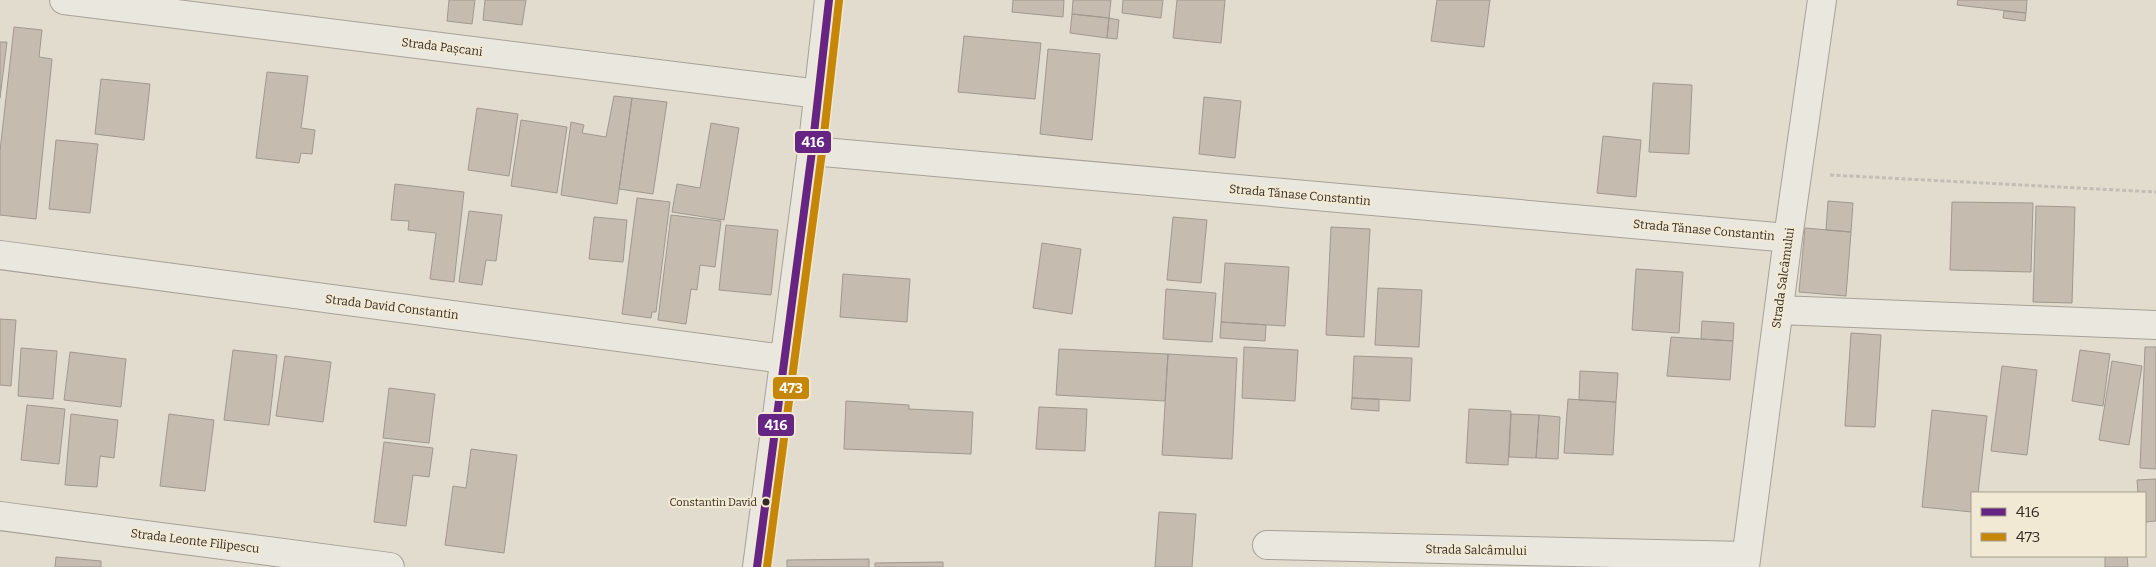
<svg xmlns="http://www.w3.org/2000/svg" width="2156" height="567" font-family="Bitter,serif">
<rect width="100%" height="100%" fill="#e1dcce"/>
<!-- building -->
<path fill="#c5bbaf" stroke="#a1988e" d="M 449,0 L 475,0 L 472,24 L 447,21 Z
M 485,0 L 526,0 L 522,25 L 483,20 Z
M 1013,0 L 1064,0 L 1063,17 L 1012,12 Z
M 1073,0 L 1111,0 L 1109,18 L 1072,14 Z
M 1123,0 L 1163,0 L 1161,18 L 1122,13 Z
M 1177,0 L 1225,0 L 1221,43 L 1173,38 Z
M 1437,0 L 1490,0 L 1484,47 L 1431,41 Z
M 1958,0 L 2027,0 L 2026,13 L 1957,5 Z
M 2004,11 L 2026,13 L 2025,21 L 2003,18 Z
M 1072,14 L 1109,18 L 1107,38 L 1070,33 Z
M 1109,18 L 1119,20 L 1117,39 L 1107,38 Z
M 14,27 L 42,30 L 39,57 L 52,59 L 36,219 L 0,215 L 0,151 Z
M 964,36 L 1041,43 L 1035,99 L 958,92 Z
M 0,42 L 7,42 L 0,98 Z
M 1048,49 L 1100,54 L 1092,140 L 1040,134 Z
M 267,72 L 308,76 L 301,128 L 315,130 L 312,154 L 301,153 L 299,163 L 256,158 Z
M 101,79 L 150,84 L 144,140 L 95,134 Z
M 1653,83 L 1692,85 L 1689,154 L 1649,152 Z
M 614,96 L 632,98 L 617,204 L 561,195 L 571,122 L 584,125 L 582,133 L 606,137 Z
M 1204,97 L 1241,101 L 1235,158 L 1199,154 Z
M 632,98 L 667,102 L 653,194 L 619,189 Z
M 477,108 L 518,114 L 509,176 L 468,170 Z
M 521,120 L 567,127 L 557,193 L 511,186 Z
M 711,123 L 739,128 L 724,220 L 672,212 L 677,184 L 700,188 Z
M 1603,136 L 1641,140 L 1636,197 L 1597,193 Z
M 56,140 L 98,144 L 90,213 L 49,209 Z
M 395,184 L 464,192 L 454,282 L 430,279 L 436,233 L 408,230 L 409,221 L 391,220 Z
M 637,198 L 670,202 L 656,312 L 652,312 L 651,318 L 622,314 Z
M 1828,201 L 1853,203 L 1851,232 L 1826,230 Z
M 1952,202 L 2033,203 L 2031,272 L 1950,270 Z
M 2036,206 L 2075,207 L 2072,303 L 2033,302 Z
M 469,211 L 502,215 L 496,261 L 486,260 L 482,285 L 459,282 Z
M 671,215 L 721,221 L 715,267 L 700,265 L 697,290 L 691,289 L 686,324 L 658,320 Z
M 594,217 L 627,220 L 623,262 L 589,259 Z
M 1173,217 L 1207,220 L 1201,283 L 1167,280 Z
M 726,225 L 778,230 L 771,295 L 719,290 Z
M 1331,227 L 1370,229 L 1364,337 L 1326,335 Z
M 1805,228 L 1851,232 L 1846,296 L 1799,292 Z
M 1042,243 L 1081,249 L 1072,314 L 1033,308 Z
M 1225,263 L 1289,267 L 1285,326 L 1221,322 Z
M 1636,269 L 1683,272 L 1679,333 L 1632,330 Z
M 843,274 L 910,279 L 907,322 L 840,317 Z
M 1378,288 L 1422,290 L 1419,347 L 1375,345 Z
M 1166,289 L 1216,293 L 1212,342 L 1163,339 Z
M 0,319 L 16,320 L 11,386 L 0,385 Z
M 1702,321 L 1734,323 L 1733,341 L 1701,339 Z
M 1221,322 L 1266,325 L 1265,341 L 1220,338 Z
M 1851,333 L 1881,335 L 1875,427 L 1845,426 Z
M 1671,337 L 1733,341 L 1730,380 L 1667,376 Z
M 1244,347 L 1298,350 L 1295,401 L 1242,398 Z
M 2145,347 L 2156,347 L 2156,469 L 2140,468 Z
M 21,348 L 57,351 L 53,399 L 18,396 Z
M 1059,349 L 1168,354 L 1165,401 L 1056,395 Z
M 233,350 L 277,355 L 269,425 L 224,420 Z
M 2080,350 L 2110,354 L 2103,406 L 2072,401 Z
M 70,352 L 126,359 L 121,407 L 64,400 Z
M 1168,354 L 1237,358 L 1232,459 L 1162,455 Z
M 285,356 L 331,362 L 323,422 L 276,416 Z
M 1354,356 L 1412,358 L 1410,401 L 1352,398 Z
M 2112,361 L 2142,366 L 2129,445 L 2099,440 Z
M 2002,366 L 2037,370 L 2027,455 L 1991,451 Z
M 1580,371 L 1618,373 L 1616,402 L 1579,400 Z
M 389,388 L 435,394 L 429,443 L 383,438 Z
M 1352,398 L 1379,399 L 1379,411 L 1351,409 Z
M 1568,399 L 1616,402 L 1613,455 L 1564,453 Z
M 846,401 L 909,405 L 909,409 L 973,412 L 971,454 L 844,449 Z
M 27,405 L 65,409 L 59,464 L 21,460 Z
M 1039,407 L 1087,409 L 1085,451 L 1036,449 Z
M 1469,409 L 1511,411 L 1508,465 L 1466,463 Z
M 1932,410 L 1987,416 L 1978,493 L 1972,493 L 1972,512 L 1922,507 Z
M 71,414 L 118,420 L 114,458 L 100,456 L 97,487 L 65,485 Z
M 169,414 L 214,420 L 205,491 L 160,486 Z
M 1511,414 L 1539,415 L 1536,458 L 1509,457 Z
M 1539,415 L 1560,417 L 1558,459 L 1536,458 Z
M 384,442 L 433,448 L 429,477 L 413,475 L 406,526 L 374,522 Z
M 471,449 L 517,455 L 504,553 L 445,545 L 453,486 L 466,488 Z
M 2156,479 L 2156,521 L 2145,522 L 2145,493 L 2138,493 L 2137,480 Z
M 1159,512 L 1196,514 L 1192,567 L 1155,567 Z
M 2105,556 L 2127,556 L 2128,567 L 2105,567 Z
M 56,557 L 101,561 L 101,567 L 55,567 Z
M 869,559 L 869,567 L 787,567 L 787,560 Z
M 943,562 L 943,567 L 875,567 L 875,563 Z"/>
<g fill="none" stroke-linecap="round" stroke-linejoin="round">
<defs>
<path id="street" d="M 64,0 L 819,94
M 812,151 L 1788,238
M 0,255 L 784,359
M 1779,310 L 2156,325
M 0,516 L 390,567
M 1267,545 L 1746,556
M 757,567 L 812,151 L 829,0
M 1745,567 L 1788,238 L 1822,0"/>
</defs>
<!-- street casing -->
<use href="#street" stroke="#a7a197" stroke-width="30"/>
<!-- path -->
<path stroke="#c2beb6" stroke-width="3" stroke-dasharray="4 2.5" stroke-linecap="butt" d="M 1830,175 L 2156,192"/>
<!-- street -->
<use href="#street" stroke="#eae7df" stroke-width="28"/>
<defs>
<path id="bus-1" d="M 757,567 L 812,151 L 829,0"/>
<path id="bus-2" d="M 767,567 L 822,152 L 839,1"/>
</defs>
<!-- bus-1 casing -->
<use href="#bus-1" stroke="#f2e9d5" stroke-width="11"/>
<!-- bus-2 casing -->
<use href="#bus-2" stroke="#f2e9d5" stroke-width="11"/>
<!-- bus-1 -->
<use href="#bus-1" stroke="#662483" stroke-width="8"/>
<!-- bus-2 -->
<use href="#bus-2" stroke="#c68708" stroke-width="8"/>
</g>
<!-- markers -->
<circle fill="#352a20" stroke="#f2e9d5" stroke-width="2" cx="766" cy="502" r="4.5"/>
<g text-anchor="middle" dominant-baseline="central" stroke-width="4.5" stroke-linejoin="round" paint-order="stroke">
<!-- bus labels -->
<g font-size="11" fill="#352a20" stroke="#f2e9d5" text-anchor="end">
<text x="757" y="502">Constantin David</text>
</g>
<!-- street labels -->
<g font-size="12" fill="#352a20" stroke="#f2e9d5">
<text transform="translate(442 47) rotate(7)">Strada Pașcani</text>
<text transform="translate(1300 195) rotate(5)">Strada Tănase Constantin</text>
<text transform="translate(1704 230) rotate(5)">Strada Tănase Constantin</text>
<text transform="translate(1783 278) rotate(-82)">Strada Salcâmului</text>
<text transform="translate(392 307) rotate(7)">Strada David Constantin</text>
<text transform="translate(195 541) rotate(7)">Strada Leonte Filipescu</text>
<text transform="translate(1476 550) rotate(1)">Strada Salcâmului</text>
</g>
</g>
<g stroke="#f2e9d5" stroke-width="2">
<rect x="794" y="130" width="38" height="24" rx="5" fill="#662483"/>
<rect x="772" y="376" width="38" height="24" rx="5" fill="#c68708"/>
<rect x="757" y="413" width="38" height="24" rx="5" fill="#662483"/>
</g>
<g font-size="14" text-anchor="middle" font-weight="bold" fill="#fff">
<text x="813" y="147">416</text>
<text x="791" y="393">473</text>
<text x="776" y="430">416</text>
</g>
<!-- legend -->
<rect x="1971" y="492" width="175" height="65" fill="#f2e9d5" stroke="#a69d8d"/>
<rect x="1981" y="508" width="25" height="8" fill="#662483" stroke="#a69d8d"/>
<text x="2016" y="517" font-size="15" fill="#352a20">416</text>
<rect x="1981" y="533" width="25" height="8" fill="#c68708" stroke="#a69d8d"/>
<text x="2016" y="542" font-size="15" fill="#352a20">473</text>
</svg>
